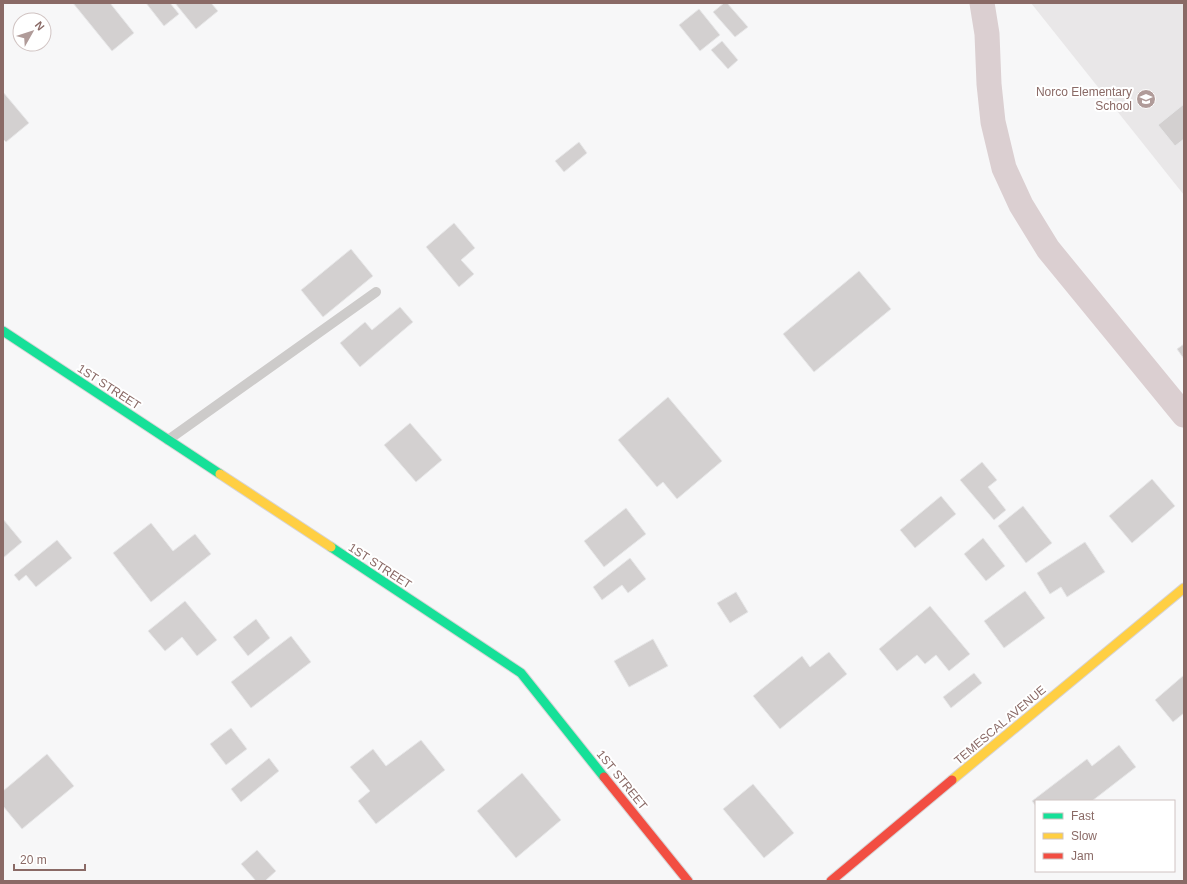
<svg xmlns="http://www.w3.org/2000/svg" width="1187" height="884" font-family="Arial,sans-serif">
<rect width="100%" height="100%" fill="#f7f7f8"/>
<!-- built -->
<path fill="#e9e7e8" d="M 1031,3 L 1184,3 L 1184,195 Z"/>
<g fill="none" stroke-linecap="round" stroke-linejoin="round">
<!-- canal -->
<path stroke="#dbcfd1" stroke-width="25" d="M 982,3 L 987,34 L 989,84 L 993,122 L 1004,168 L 1021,205 L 1048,249 L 1184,415"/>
</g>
<!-- building -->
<path fill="#d3d0d0" stroke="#e7e7e8" d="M 73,3 L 110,3 L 134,33 L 112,51 Z
M 146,3 L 170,3 L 179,14 L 164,26 Z
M 175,3 L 211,3 L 218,11 L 196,29 Z
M 724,3 L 727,3 L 748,27 L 735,37 L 713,12 Z
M 699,9 L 720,35 L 700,51 L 679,25 Z
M 722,41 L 738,60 L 728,69 L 711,50 Z
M 3,92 L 29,123 L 6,142 L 3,139 Z
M 1184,104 L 1184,139 L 1175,146 L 1158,125 Z
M 579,142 L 587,153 L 564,172 L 555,161 Z
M 454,223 L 475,248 L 461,260 L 474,274 L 459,287 L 426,247 Z
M 351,249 L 373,276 L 323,317 L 301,290 Z
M 859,271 L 891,309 L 814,372 L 783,334 Z
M 400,307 L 413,322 L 360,367 L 340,343 L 365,322 L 372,330 Z
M 1184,344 L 1184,359 L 1177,349 Z
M 668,397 L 722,461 L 677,499 L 663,482 L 657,487 L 618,440 Z
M 410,423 L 442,460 L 416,482 L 384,445 Z
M 982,462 L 997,480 L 988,487 L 1006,510 L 994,520 L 960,480 Z
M 1152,479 L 1175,506 L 1132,543 L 1109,516 Z
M 941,496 L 956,514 L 915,548 L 900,530 Z
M 1023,506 L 1052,543 L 1026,563 L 998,526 Z
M 626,508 L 646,534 L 604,567 L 584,541 Z
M 3,519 L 22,542 L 3,558 Z
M 151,523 L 173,551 L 195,534 L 211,554 L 151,602 L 113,553 Z
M 983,538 L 1005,566 L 986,581 L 964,554 Z
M 57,540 L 72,558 L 36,587 L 26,575 L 19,581 L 14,575 Z
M 1085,542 L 1105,572 L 1067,597 L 1061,587 L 1050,594 L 1037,573 Z
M 630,558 L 646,579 L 628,593 L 622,585 L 602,600 L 593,587 Z
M 1025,591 L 1045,618 L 1004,648 L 984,621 Z
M 736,592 L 748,612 L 730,623 L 717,603 Z
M 185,601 L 217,640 L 197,656 L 182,637 L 165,651 L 148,631 Z
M 930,606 L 970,654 L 949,671 L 936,655 L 925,664 L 917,655 L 897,671 L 879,649 Z
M 256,619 L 270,638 L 248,656 L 233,637 Z
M 291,636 L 311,662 L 251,708 L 231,682 Z
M 653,639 L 668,666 L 629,687 L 614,661 Z
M 829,652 L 847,674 L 780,729 L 753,696 L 802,656 L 810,667 Z
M 974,673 L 982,683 L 951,708 L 943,697 Z
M 1184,675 L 1184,713 L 1173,722 L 1155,700 Z
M 231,728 L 247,749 L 226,765 L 210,744 Z
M 421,740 L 445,770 L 376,824 L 358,801 L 370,791 L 350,767 L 373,749 L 386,766 Z
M 1119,745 L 1136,767 L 1092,801 L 1036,801 L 1036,806 L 1032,801 L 1087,759 L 1092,766 Z
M 47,754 L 74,786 L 22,829 L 3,806 L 3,791 Z
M 269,758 L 279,771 L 241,802 L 231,789 Z
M 522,773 L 561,820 L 516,858 L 477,811 Z
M 753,784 L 794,833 L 764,858 L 723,809 Z
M 257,850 L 276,871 L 265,881 L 256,881 L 241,864 Z"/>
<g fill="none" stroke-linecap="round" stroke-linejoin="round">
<defs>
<path id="fast" d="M 3,331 L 220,474
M 331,547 L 521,673 L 604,777"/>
<path id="slow" d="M 220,474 L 331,547
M 952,780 L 1184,588"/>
<path id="jam" d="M 604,777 L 688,881
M 831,881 L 952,780"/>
</defs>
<!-- fast casing -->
<use href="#fast" stroke="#d7d4d5" stroke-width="11"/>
<!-- slow casing -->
<use href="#slow" stroke="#d7d4d5" stroke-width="11"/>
<!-- jam casing -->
<use href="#jam" stroke="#d7d4d5" stroke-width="11"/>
<!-- lane -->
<path stroke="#cdcbca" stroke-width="10" d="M 168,440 L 376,292"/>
<!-- fast -->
<use href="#fast" stroke="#16e098" stroke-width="9"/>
<!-- slow -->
<use href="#slow" stroke="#ffcf43" stroke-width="9"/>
<!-- jam -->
<use href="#jam" stroke="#f24e42" stroke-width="9"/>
</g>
<!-- icons -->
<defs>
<symbol id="school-disc" viewBox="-11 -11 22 22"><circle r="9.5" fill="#b09b99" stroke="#fff"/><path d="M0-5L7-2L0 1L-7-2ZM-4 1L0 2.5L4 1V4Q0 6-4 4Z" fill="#fff"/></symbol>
</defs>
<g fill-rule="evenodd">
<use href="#school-disc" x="1135" y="88" width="22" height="22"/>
</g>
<g text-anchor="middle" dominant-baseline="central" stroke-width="4" stroke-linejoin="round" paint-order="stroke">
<!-- poi labels -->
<g font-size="12" fill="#8a6a66" stroke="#fff" text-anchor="end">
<text x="1132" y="92">Norco Elementary<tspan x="1132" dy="14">School</tspan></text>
</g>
<!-- street labels -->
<g font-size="12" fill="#8a6a66" stroke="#fff">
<text transform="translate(109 387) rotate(33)">1ST STREET</text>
<text transform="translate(380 566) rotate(33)">1ST STREET</text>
<text transform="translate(1000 725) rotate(-40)">TEMESCAL AVENUE</text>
<text transform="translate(622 780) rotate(51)">1ST STREET</text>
</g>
</g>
<!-- border -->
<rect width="1187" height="884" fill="none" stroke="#8a6a66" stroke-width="8"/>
<!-- legend -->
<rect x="1035" y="800" width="140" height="72" fill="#ffffff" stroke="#d0c3c2"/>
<rect x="1043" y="813" width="20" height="6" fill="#16e098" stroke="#d0c3c2"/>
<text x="1071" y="820" font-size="12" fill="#8a6a66">Fast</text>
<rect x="1043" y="833" width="20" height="6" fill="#ffcf43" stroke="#d0c3c2"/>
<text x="1071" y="840" font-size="12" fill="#8a6a66">Slow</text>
<rect x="1043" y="853" width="20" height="6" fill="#f24e42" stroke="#d0c3c2"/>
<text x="1071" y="860" font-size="12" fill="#8a6a66">Jam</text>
<!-- north arrow -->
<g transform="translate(32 32) rotate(51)"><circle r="19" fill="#ffffff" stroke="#d0c3c2"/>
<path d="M0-3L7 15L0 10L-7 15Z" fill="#b09b99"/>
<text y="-6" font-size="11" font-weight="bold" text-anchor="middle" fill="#8a6a66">N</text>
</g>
<!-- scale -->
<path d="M14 864v6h71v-6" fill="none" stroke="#8a6a66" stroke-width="2"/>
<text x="20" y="864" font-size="12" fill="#8a6a66" stroke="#ffffff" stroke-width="3" paint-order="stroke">20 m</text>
</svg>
